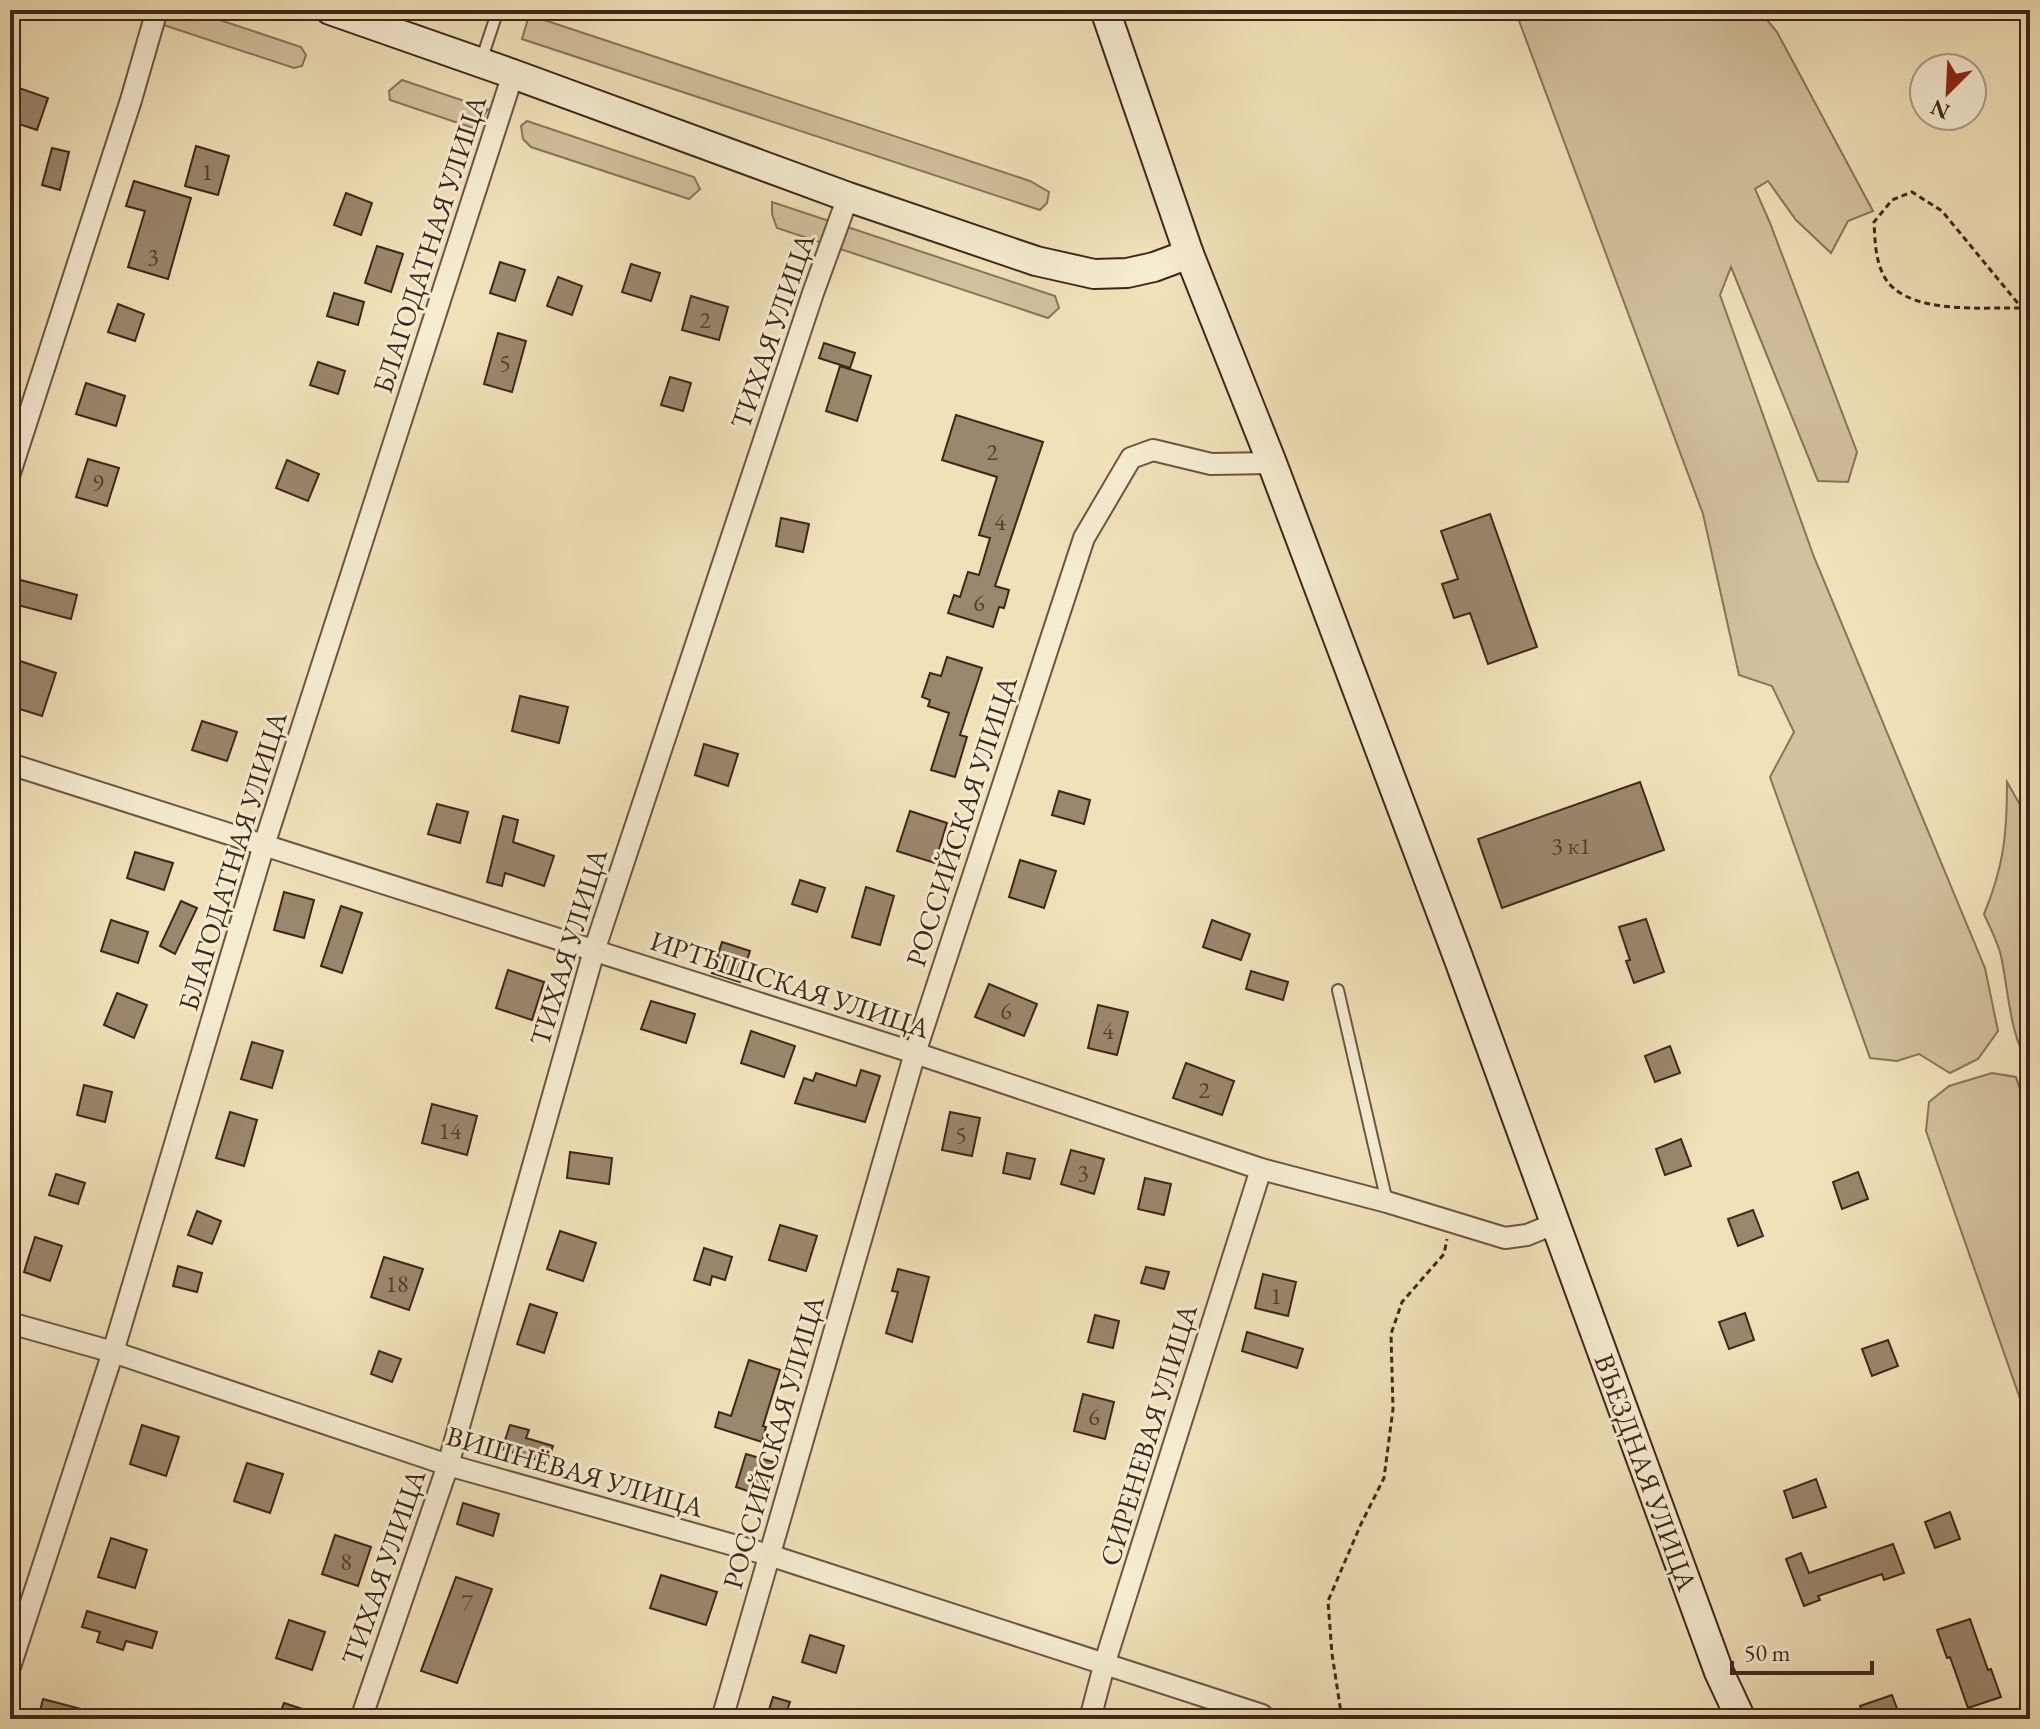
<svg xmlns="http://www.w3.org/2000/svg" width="2040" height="1729" font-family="'EB Garamond',serif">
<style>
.green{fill:#d3c19e;stroke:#88745c;stroke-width:2}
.building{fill:#9b876d;stroke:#3e261a;stroke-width:2}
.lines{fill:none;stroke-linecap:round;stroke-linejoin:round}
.lane-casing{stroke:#6b5542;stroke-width:14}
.street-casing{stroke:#6b5542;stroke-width:24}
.secondary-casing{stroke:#3e261a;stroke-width:32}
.path{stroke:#3e261a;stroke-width:3;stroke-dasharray:6 4;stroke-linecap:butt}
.lane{stroke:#f6ecd2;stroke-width:10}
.street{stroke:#f6ecd2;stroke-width:20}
.secondary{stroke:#f6ecd2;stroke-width:28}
.labels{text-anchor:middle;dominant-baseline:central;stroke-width:6;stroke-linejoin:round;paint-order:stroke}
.number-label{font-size:24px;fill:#553e2f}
.street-label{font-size:28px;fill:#3e261a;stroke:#f6ecd2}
</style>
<rect width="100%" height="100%" fill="#f1e1b9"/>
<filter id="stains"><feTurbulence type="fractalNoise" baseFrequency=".0025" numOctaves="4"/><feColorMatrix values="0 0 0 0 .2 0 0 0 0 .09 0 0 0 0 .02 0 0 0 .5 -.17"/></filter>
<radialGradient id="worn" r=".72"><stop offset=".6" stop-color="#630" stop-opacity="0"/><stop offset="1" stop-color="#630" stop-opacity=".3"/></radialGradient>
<!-- green -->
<g class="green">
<polygon points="118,10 190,10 301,47 306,55 302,66 294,68"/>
<polygon points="1515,10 1759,10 1777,32 1873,211 1848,221 1831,253 1796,220 1768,181 1755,189 1770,223 1857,452 1848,482 1818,481 1731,267 1720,295 1814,557 1985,968 1998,1031 1978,1059 1950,1073 1919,1054 1897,1061 1870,1058 1770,777 1794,732 1772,686 1739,675 1703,514"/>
<polygon points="529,15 1030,181 1049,192 1047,203 1040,210 522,39"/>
<polygon points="402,80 488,109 476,129 390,100 389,91"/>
<polygon points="527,121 694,177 700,189 689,199 531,147 523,139 521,126"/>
<polygon points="772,202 1055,296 1059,308 1048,318 777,228 772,214"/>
<path d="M2007,782L2030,822V1067C2009,1034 2009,993 2001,956C1998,942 1990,928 1984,914C2004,866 2007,834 2007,782Z"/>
<polygon points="1992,1073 2016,1077 2030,1121 2030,1427 1926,1131 1929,1102 1949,1086"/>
</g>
<!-- building -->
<g class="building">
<polygon points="16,87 48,98 37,130 10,121 10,105"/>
<polygon points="196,146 229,156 218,195 185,186"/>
<polygon points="52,148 69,152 60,190 42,185"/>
<polygon points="134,181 191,198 168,279 128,267 145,211 126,206"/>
<polygon points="346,193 372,203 361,235 334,225"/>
<polygon points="377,246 403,254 391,292 365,283"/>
<polygon points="500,262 525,270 515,301 490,293"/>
<polygon points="631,264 660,273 651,301 622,292"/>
<polygon points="558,277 582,286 572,315 547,306"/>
<polygon points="334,293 364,302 358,325 327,316"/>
<polygon points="691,296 728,307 719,340 682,330"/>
<polygon points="118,304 144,314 135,341 108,332"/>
<polygon points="498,333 526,341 512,392 484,384"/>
<polygon points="824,343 855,353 850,368 819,358"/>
<polygon points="318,362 345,371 338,394 310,385"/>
<polygon points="840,366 871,376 857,421 826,411"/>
<polygon points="670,377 691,383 683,411 661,405"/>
<polygon points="86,383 125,396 116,426 76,414"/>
<polygon points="956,415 1043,442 995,586 1009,590 1004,608 999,607 993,627 948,613 954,595 960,597 968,572 979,575 990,538 979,535 997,477 942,460"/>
<polygon points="88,459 119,468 107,506 76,497"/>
<polygon points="287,460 319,474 308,501 276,488"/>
<polygon points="1490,514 1537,647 1488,664 1470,613 1454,618 1442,584 1458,579 1441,531"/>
<polygon points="781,518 809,524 803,552 776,546"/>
<polygon points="13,578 77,595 71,619 10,603"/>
<polygon points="947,657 982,668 960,735 967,737 955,777 931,770 949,713 928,706 930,700 922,697 930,673 941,676"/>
<polygon points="17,660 56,673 42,716 10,706 10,681"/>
<polygon points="520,696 568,707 559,743 512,731"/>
<polygon points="202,721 237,732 227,761 192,750"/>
<polygon points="704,744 738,754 728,786 695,775"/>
<polygon points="1640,782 1664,850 1502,908 1478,839"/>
<polygon points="1059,791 1090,800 1084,824 1052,815"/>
<polygon points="437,804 468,812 460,843 428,834"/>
<polygon points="910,811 947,823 935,863 897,851"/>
<polygon points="503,816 518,820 513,842 554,856 544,886 505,873 502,886 487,882"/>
<polygon points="135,852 173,863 164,890 127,878"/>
<polygon points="1020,860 1056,871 1044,908 1009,897"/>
<polygon points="800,880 825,888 817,912 792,904"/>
<polygon points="866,887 894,896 880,945 852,937"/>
<polygon points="284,892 314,900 304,938 274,930"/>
<polygon points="181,901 197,908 175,954 160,946"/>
<polygon points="341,906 362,913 342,973 321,966"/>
<polygon points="1646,919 1664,972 1634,983 1626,961 1630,960 1619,927"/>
<polygon points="111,920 148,932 138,963 101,951"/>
<polygon points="1212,920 1250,934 1241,960 1203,947"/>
<polygon points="722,942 750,951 740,982 712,973"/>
<polygon points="508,970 544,982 532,1020 496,1008"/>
<polygon points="1251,971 1288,982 1283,1000 1246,989"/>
<polygon points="989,984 1037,1004 1024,1036 975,1017"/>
<polygon points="117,993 147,1005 134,1038 104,1025"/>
<polygon points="651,1001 695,1014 686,1043 641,1029"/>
<polygon points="1098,1005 1128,1012 1117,1055 1088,1048"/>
<polygon points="751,1031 795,1046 784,1077 741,1063"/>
<polygon points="252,1042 283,1051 272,1088 241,1079"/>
<polygon points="1670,1046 1680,1073 1655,1082 1645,1056"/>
<polygon points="1186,1063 1234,1081 1222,1115 1173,1098"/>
<polygon points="861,1070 880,1076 865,1122 795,1103 804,1078 813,1081 816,1073 856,1086"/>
<polygon points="84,1085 112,1092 105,1122 77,1115"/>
<polygon points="432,1104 477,1116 467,1155 422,1143"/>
<polygon points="230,1112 257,1120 244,1166 216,1158"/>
<polygon points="950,1112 980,1118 972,1156 942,1150"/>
<polygon points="1681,1139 1691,1166 1665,1175 1656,1149"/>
<polygon points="1071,1150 1104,1159 1094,1194 1061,1184"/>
<polygon points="570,1152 612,1158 609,1184 567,1178"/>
<polygon points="1007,1153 1035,1159 1030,1179 1003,1173"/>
<polygon points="1858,1172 1868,1199 1842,1209 1833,1182"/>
<polygon points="56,1174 85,1183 78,1204 49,1195"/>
<polygon points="1145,1178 1171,1184 1164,1215 1138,1209"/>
<polygon points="1753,1210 1763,1236 1738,1246 1728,1219"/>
<polygon points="197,1211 221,1221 212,1244 188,1235"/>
<polygon points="780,1225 817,1236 806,1271 769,1260"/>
<polygon points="560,1231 596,1243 583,1281 547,1269"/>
<polygon points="35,1237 62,1246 50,1281 24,1272"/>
<polygon points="704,1248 732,1257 725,1280 712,1276 710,1285 694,1280"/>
<polygon points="384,1257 423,1269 409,1310 371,1297"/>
<polygon points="178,1266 202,1273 197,1292 173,1286"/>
<polygon points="1146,1267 1169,1272 1164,1289 1141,1283"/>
<polygon points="898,1269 929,1277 912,1342 886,1333 898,1292 892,1291"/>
<polygon points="1263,1274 1296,1282 1288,1316 1255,1308"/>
<polygon points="530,1304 557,1313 544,1353 517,1344"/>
<polygon points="1745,1313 1754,1340 1729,1349 1719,1322"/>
<polygon points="1095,1315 1119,1321 1113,1348 1088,1342"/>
<polygon points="1247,1332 1303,1349 1297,1368 1242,1351"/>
<polygon points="1888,1340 1898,1366 1872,1376 1862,1349"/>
<polygon points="379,1351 401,1359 392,1382 371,1374"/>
<polygon points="749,1360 780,1370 763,1426 766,1427 762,1442 715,1427 719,1412 731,1416"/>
<polygon points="1083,1394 1114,1402 1105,1439 1074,1431"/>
<polygon points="142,1425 179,1437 166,1476 130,1464"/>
<polygon points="510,1425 529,1430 526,1438 553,1446 547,1463 502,1449"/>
<polygon points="746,1454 773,1462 763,1496 736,1487"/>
<polygon points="247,1463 283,1474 270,1513 234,1501"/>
<polygon points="1816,1479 1826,1507 1793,1518 1784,1491"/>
<polygon points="463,1503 499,1514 493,1536 457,1524"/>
<polygon points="1950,1512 1960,1539 1935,1548 1925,1522"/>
<polygon points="335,1535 371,1547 358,1586 322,1574"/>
<polygon points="111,1538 147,1550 135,1588 98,1577"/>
<polygon points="1893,1544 1904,1573 1884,1580 1882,1574 1818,1596 1820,1600 1804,1606 1786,1559 1801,1553 1809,1573"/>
<polygon points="661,1575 717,1592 706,1625 650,1608"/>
<polygon points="456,1577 492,1589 457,1683 421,1671"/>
<polygon points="87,1611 157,1632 152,1648 126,1641 123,1650 97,1642 100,1632 82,1627"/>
<polygon points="1970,1619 1988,1670 1991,1669 2001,1697 1968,1708 1950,1657 1947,1658 1937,1630"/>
<polygon points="289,1620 325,1632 312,1670 276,1658"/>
<polygon points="810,1635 844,1646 836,1673 802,1662"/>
<polygon points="1892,1695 1901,1719 1864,1719 1860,1706"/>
<polygon points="773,1697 790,1702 784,1719 767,1716"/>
<polygon points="43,1699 100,1714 99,1719 38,1719"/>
<polygon points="284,1703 324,1716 324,1719 278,1719"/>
</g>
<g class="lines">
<defs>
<g id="lane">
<polyline points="481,61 498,10"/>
<polyline points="1338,990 1387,1202"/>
</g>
<g id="street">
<polyline points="10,473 131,100 157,10"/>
<polyline points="10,764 915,1053 1261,1169 1387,1202 1505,1238 1527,1235 1554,1224"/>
<polyline points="10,1323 113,1352 448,1465 769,1555 1262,1715"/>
<polyline points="10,1667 113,1352 264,845 513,74"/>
<polyline points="361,1719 448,1465 594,951 813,293 848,197"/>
<polyline points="722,1719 915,1053 1084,538 1131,458 1153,450 1211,464 1272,463"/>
<polyline points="1090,1719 1105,1662 1261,1169"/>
</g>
<g id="secondary">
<polyline points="330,10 513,74 848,197 1036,261 1094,274 1127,273 1154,267 1189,254"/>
<polyline points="1105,10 1189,254 1272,463 1458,957 1719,1672 1741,1719"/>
</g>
</defs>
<!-- lane casing -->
<use href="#lane" class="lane-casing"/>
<!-- street casing -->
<use href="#street" class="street-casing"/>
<!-- secondary casing -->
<use href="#secondary" class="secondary-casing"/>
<!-- path -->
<g class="path">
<path d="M2020,308C1981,307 1900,316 1882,272C1875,256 1875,239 1874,222L1892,200L1912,192L1942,211L2030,318"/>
<polyline points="1342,1719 1332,1654 1328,1601 1361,1524 1384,1478 1393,1409 1391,1334 1402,1302 1444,1254 1447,1239"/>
</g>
<!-- lane -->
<use href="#lane" class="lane"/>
<!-- street -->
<use href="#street" class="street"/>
<!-- secondary -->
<use href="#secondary" class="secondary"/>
</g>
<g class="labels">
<!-- number labels -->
<g class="number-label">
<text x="207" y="171">1</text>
<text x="153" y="256">3</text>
<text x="705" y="319">2</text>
<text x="505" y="362">5</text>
<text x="992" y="451">2</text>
<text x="98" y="482">9</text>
<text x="1000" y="521">4</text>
<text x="979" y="602">6</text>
<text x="1571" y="845">3 к1</text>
<text x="1006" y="1010">6</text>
<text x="1108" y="1030">4</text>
<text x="1204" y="1089">2</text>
<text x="450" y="1130">14</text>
<text x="961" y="1134">5</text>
<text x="1083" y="1172">3</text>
<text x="397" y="1283">18</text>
<text x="1276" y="1295">1</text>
<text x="1094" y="1416">6</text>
<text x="346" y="1561">8</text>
<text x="467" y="1602">7</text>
</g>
<!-- street labels -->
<g class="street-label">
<text transform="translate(429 244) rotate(-72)">БЛАГОДАТНАЯ УЛИЦА</text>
<text transform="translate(772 331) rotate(-71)">ТИХАЯ УЛИЦА</text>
<text transform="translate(961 821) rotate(-72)">РОССИЙСКАЯ УЛИЦА</text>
<text transform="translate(232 861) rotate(-73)">БЛАГОДАТНАЯ УЛИЦА</text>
<text transform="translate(568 947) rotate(-73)">ТИХАЯ УЛИЦА</text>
<text transform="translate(790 984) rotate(18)">ИРТЫШСКАЯ УЛИЦА</text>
<text transform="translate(1148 1435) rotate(-73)">СИРЕНЕВАЯ УЛИЦА</text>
<text transform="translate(773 1442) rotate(-74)">РОССИЙСКАЯ УЛИЦА</text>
<text transform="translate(575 1471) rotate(16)">ВИШНЁВАЯ УЛИЦА</text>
<text transform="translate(1646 1472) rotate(70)">ВЪЕЗДНАЯ УЛИЦА</text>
<text transform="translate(383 1567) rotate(-71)">ТИХАЯ УЛИЦА</text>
</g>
</g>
<!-- margin -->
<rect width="2040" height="1729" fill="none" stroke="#f1e1b9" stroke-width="40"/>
<rect x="12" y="12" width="2016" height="1705" fill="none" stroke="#3e261a" stroke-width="4"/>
<rect x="20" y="20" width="2000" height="1689" fill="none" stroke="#3e261a" stroke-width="2"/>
<!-- north arrow -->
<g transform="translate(1948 92) rotate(204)"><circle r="38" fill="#f6ecd2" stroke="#ac9d88" stroke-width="2"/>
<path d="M0-6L14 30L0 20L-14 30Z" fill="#8f2418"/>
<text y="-12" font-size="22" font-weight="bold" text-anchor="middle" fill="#3e261a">N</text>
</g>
<!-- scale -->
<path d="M1732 1661v12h140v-12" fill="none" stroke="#3e261a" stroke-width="4"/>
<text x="1744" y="1661" font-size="24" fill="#3e261a" stroke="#f6ecd2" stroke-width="6" paint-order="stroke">50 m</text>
<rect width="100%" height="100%" filter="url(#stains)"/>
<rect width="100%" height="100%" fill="url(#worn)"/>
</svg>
